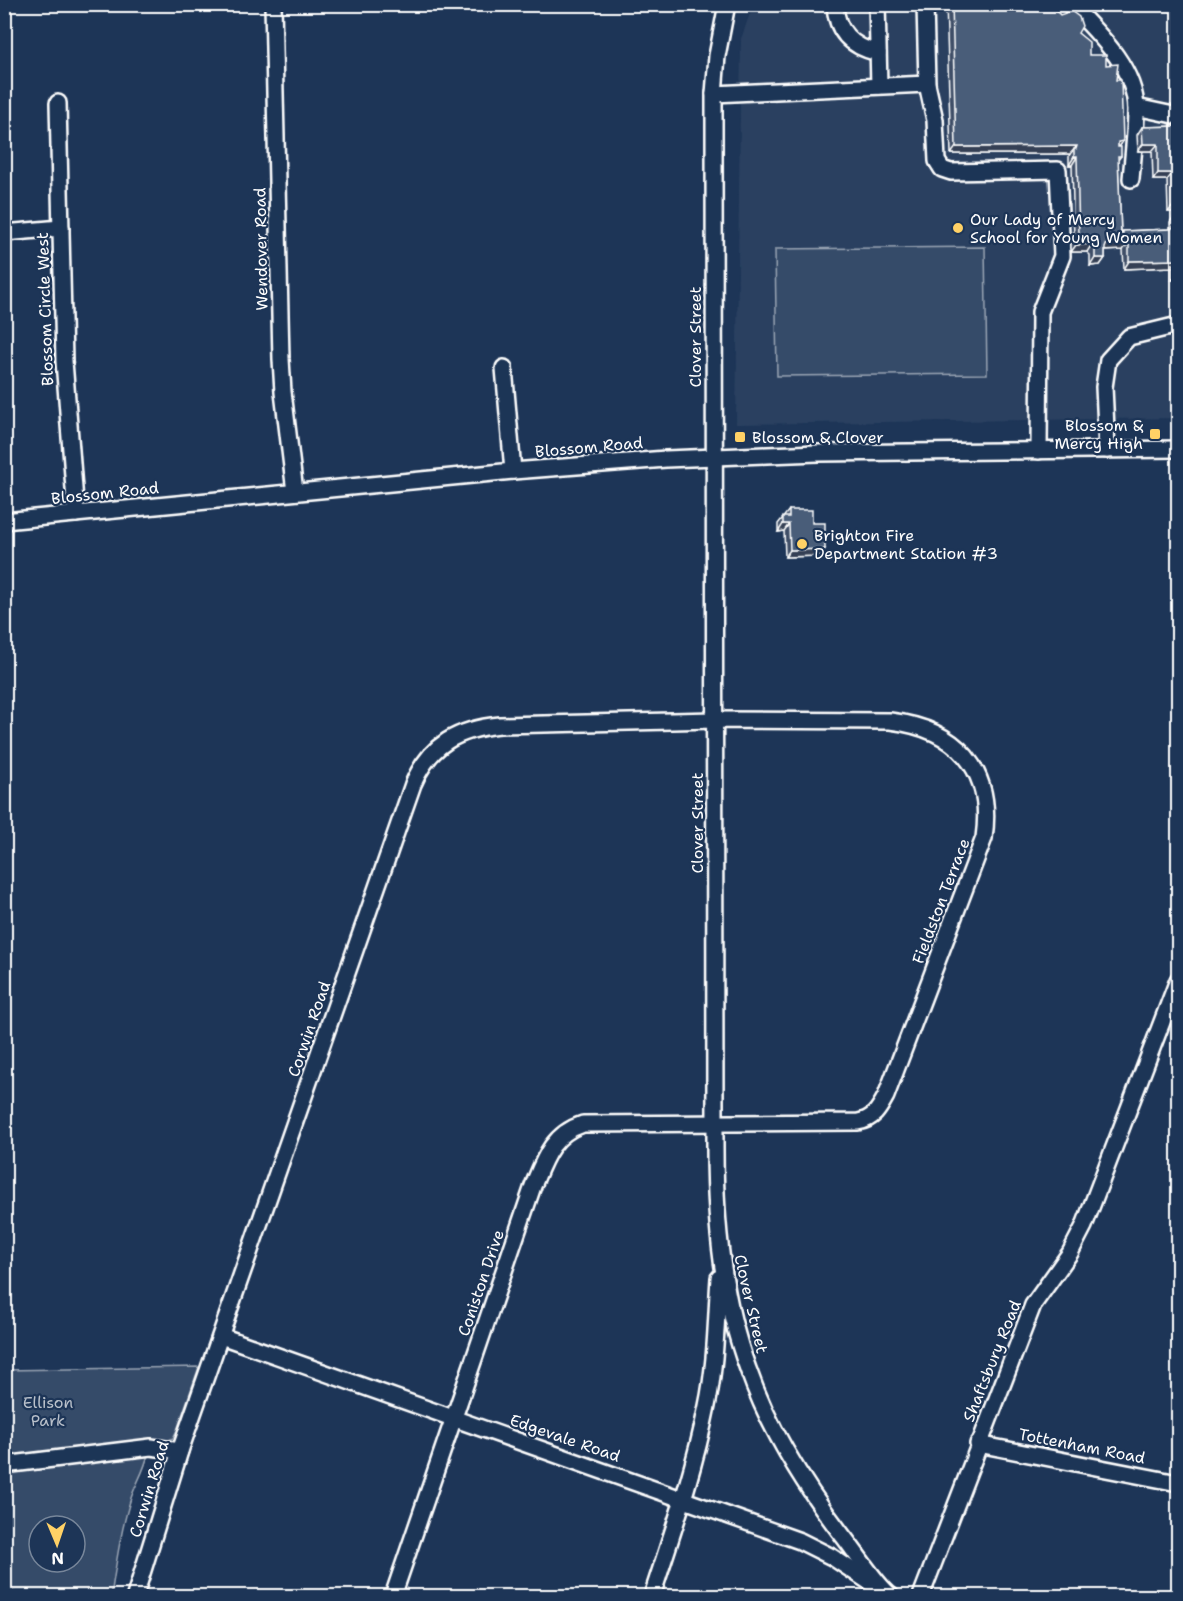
<svg xmlns="http://www.w3.org/2000/svg" width="1183" height="1601" font-family="'Shantell Sans',sans-serif">
<style>
.built{fill:#2a4161}
.green{fill:#364b69;stroke:#9aa5b4;stroke-width:1.5;fill-rule:evenodd}
.lines{fill:none;stroke-linecap:round;stroke-linejoin:round}
.minor-casing{stroke:#fff;stroke-width:20}
.minor{stroke:#1d3557;stroke-width:15}
.wall{fill:#405068;stroke:#fff;stroke-width:1.5}
.shaded-wall{fill:#344155;stroke:#fff;stroke-width:1.5}
.building{fill:#4a5d79;stroke:#fff;stroke-width:1.5}
.poi-dot{fill:#ffd166;stroke:#1d3557;stroke-width:2}
.labels{text-anchor:middle;dominant-baseline:central;stroke-width:4.5;stroke-linejoin:round;paint-order:stroke}
.poi-label{font-size:16px;fill:#fff;stroke:#1d3557;text-anchor:start}
.street-label{font-size:16px;fill:#fff;stroke:#1d3557}
.park-label{font-size:16px;fill:#b9c0ca;stroke:#1d3557}
</style>
<rect width="100%" height="100%" fill="#1d3557"/>
<filter id="ink" filterUnits="userSpaceOnUse"><feTurbulence type="fractalNoise" baseFrequency=".0167" numOctaves="2"/><feDisplacementMap in="SourceGraphic" scale="12" xChannelSelector="R" yChannelSelector="G"/><feConvolveMatrix kernelMatrix="1 2 1 2 8 2 1 2 1" color-interpolation-filters="sRGB"/></filter>
<g filter="url(#ink)">
<!-- built -->
<polygon class="built" points="753,5 1178,5 1178,418 736,424 741,39"/>
<!-- green -->
<g class="green">
<polygon points="985,247 987,374 777,376 775,249"/>
<polygon points="199,1367 177,1430 173,1438 165,1442 5,1458 4,1370"/>
<path d="M148,1454C145,1470 136,1483 131,1498C121,1529 116,1564 111,1596H25L5,1589L4,1471ZM39,1526H75V1562H39Z"/>
</g>
<g class="lines">
<defs>
<g id="minor">
<polyline points="273,4 281,359 283,392 295,492"/>
<path d="M727,4L717,56L714,94L715,1148C715,1222 722,1299 748,1369C769,1430 804,1485 843,1536C855,1551 877,1586 891,1596"/>
<path d="M835,4C836,32 852,47 878,53"/>
<polyline points="877,4 879,86"/>
<polyline points="925,4 927,84 935,120 937,161 942,169 951,172 1058,170 1062,256 1040,312 1039,451"/>
<path d="M1070,4C1097,32 1135,67 1136,109C1136,132 1133,156 1131,179"/>
<polyline points="714,94 927,84"/>
<polyline points="58,103 64,361 76,514"/>
<polyline points="1136,107 1178,116"/>
<polyline points="4,233 61,228"/>
<polyline points="504,368 513,471"/>
<polyline points="1107,450 1104,387 1108,360 1129,337 1178,325"/>
<polyline points="4,521 513,471 666,459 818,453 1178,449"/>
<polyline points="221,1336 800,1541 832,1557 877,1587"/>
<polyline points="978,1444 1178,1483"/>
<polyline points="4,1465 151,1447 180,1451"/>
<path d="M135,1596L180,1451L413,784C430,744 458,729 500,725L715,720L890,721C957,729 994,769 984,838L886,1096C879,1109 874,1119 858,1122L583,1124C552,1134 544,1159 533,1186L393,1596"/>
<path d="M652,1596C672,1534 694,1471 707,1406C716,1364 716,1321 719,1278"/>
<polyline points="921,1596 1033,1305 1070,1253 1084,1226 1178,980"/>
</g>
</defs>
<!-- minor casing -->
<use href="#minor" class="minor-casing"/>
<!-- minor -->
<use href="#minor" class="minor"/>
</g>
<!-- wall -->
<g class="wall">
<polygon points="946,4 1049,4 1078,33 1089,55 1106,65 1116,80 1123,141 1119,147 1121,156 1118,160 1121,234 1123,231 1170,229 1170,222 1175,215 1175,212 1168,212 1167,180 1153,180 1152,151 1138,151 1137,135 1142,127 1179,126 1179,280 1172,280 1172,267 1124,269 1123,250 1105,251 1105,258 1100,265 1090,266 1090,255 1087,252 1071,252 1071,243 1074,239 1072,165 1069,165 1069,156 1070,154 951,154"/>
<polygon points="789,510 812,523 820,556 785,557 784,531 778,532 778,524"/>
</g>
<!-- shaded-wall -->
<g class="shaded-wall">
<polygon points="1123,141 1118,149 1118,142"/>
<polygon points="1143,144 1158,144 1152,151 1138,151"/>
<polygon points="1077,146 1070,154 951,154 956,147"/>
<polygon points="1074,157 1077,157 1072,165 1069,165"/>
<polygon points="1158,173 1173,173 1167,180 1153,180"/>
<polygon points="1174,205 1179,205 1179,207 1175,212 1168,212"/>
<polygon points="1107,243 1129,243 1123,250 1102,251"/>
<polygon points="1092,244 1087,252 1071,252 1076,245"/>
<polygon points="1095,258 1105,258 1100,265 1090,266"/>
<polygon points="1177,260 1172,267 1124,269 1129,261"/>
<polygon points="1178,273 1179,273 1179,280 1172,280"/>
<polygon points="783,524 789,524 784,531 778,532"/>
<polygon points="825,549 820,556 785,557 790,550"/>
</g>
<!-- building -->
<g class="building">
<polygon points="952,4 1049,4 1060,15 1071,11 1079,17 1082,26 1078,33 1089,42 1089,55 1106,55 1106,65 1118,64 1116,80 1121,80 1123,141 1118,142 1118,147 1121,147 1121,156 1118,156 1121,235 1123,235 1123,231 1171,229 1176,224 1175,214 1179,214 1179,273 1178,273 1177,260 1129,261 1129,243 1107,243 1105,248 1105,258 1095,258 1095,248 1092,244 1076,245 1076,236 1079,236 1077,157 1074,157 1074,149 1076,149 1077,146 956,147"/>
<polygon points="1179,126 1179,205 1174,205 1173,173 1158,173 1158,144 1143,144 1142,127"/>
<polygon points="789,510 812,510 812,523 825,523 825,549 790,550 789,524 783,524 783,517 789,517"/>
</g>
</g>
<!-- markers -->
<g class="poi-dot">
<circle cx="958" cy="228" r="6"/>
<rect x="1149" y="428" width="12" height="12" rx="3"/>
<rect x="734" y="431" width="12" height="12" rx="3"/>
<circle cx="802" cy="544" r="6"/>
</g>
<g class="labels">
<!-- poi labels -->
<g class="poi-label">
<text x="970" y="219">Our Lady of Mercy<tspan x="970" dy="18">School for Young Women</tspan></text>
<text x="1143" y="425" text-anchor="end">Blossom &amp;<tspan x="1143" dy="18">Mercy High</tspan></text>
<text x="752" y="437">Blossom &amp; Clover</text>
<text x="814" y="535">Brighton Fire<tspan x="814" dy="18">Department Station #3</tspan></text>
</g>
<!-- street labels -->
<g class="street-label">
<text transform="translate(261 249) rotate(-91)">Wendover Road</text>
<text transform="translate(45 309) rotate(-92)">Blossom Circle West</text>
<text transform="translate(695 337) rotate(-90)">Clover Street</text>
<text transform="translate(589 447) rotate(-5)">Blossom Road</text>
<text transform="translate(105 493) rotate(-6)">Blossom Road</text>
<text transform="translate(697 823) rotate(-90)">Clover Street</text>
<text transform="translate(941 901) rotate(-69)">Fieldston Terrace</text>
<text transform="translate(309 1029) rotate(-71)">Corwin Road</text>
<text transform="translate(481 1283) rotate(-71)">Coniston Drive</text>
<text transform="translate(751 1304) rotate(77)">Clover Street</text>
<text transform="translate(992 1361) rotate(-68)">Shaftsbury Road</text>
<text transform="translate(565 1438) rotate(19)">Edgevale Road</text>
<text transform="translate(1082 1446) rotate(11)">Tottenham Road</text>
<text transform="translate(149 1489) rotate(-73)">Corwin Road</text>
</g>
<!-- park labels -->
<g class="park-label">
<text x="48" y="1402">Ellison<tspan x="48" dy="18">Park</tspan></text>
</g>
</g>
<!-- margin -->
<rect width="1183" height="1601" fill="none" stroke="#1d3557" stroke-width="24"/>
<rect x="12" y="12" width="1159" height="1577" fill="none" stroke="#fff" stroke-width="2" filter="url(#ink)"/>
<!-- north arrow -->
<g transform="translate(57 1544) rotate(178)"><circle r="28" fill="#1d3557" stroke="#77869a" stroke-width="1.5"/>
<path d="M0-4.5L10 22L0 15L-10 22Z" fill="#ffd166"/>
<text y="-9" font-size="16" font-weight="bold" text-anchor="middle" fill="#ffffff">N</text>
</g>
</svg>
